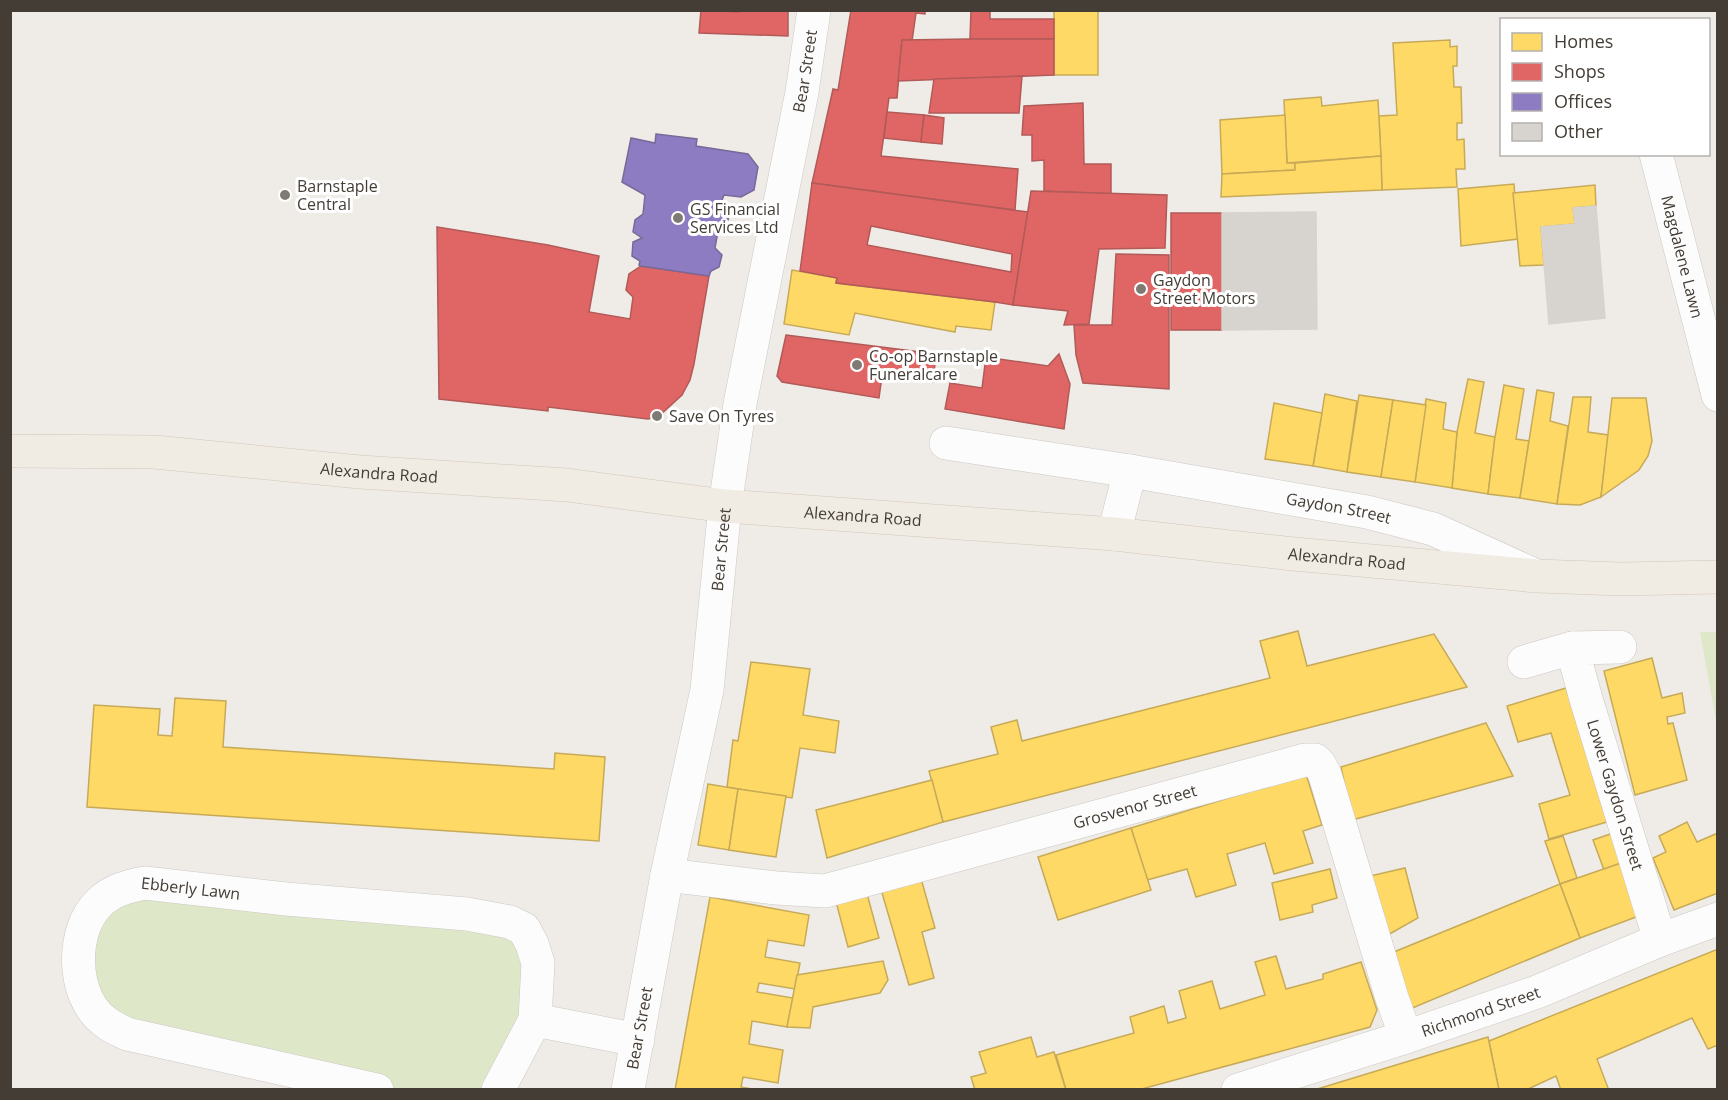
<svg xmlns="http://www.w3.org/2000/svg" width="1728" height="1100" font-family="'Open Sans',sans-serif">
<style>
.green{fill:#dee8c9}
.homes{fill:#ffd966;stroke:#c7aa57;stroke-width:1.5}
.shops{fill:#e06666;stroke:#b15a57;stroke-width:1.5;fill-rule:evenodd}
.offices{fill:#8e7cc3;stroke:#786998;stroke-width:1.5}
.building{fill:#d7d3cf;stroke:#d7d3ce;stroke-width:1.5}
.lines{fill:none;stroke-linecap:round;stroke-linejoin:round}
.minor-casing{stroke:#cbc8c4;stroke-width:34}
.major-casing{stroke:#d1c7b6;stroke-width:34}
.minor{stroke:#fdfcfc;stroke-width:33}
.major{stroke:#f0ebe3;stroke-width:33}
.poi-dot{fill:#807a74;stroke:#fff;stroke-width:2}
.labels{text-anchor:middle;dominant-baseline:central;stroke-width:6;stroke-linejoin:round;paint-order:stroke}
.street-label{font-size:16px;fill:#443d35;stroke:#fff}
.poi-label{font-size:16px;fill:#443d35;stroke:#fff;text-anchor:start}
</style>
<rect width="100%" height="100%" fill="#efece8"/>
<!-- green -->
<g class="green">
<polygon points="1700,632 1717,632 1717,727"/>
<polygon points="113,893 510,922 538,963 498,1090 377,1089 103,1021 79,951"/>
</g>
<!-- homes -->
<g class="homes">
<rect x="1054" y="10" width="44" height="65"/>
<polygon points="1450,40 1450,47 1457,46 1457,66 1453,66 1454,87 1461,87 1462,123 1457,123 1457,140 1464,139 1465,169 1456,169 1457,187 1382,190 1379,116 1397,115 1393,43"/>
<polygon points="1321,97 1322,106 1378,100 1381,156 1287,163 1284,100"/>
<polygon points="1285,115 1287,163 1295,163 1295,170 1222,174 1220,120"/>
<polygon points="1381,156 1382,190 1221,197 1222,174 1295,170 1295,163"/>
<polygon points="1514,184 1518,239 1461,246 1458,189"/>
<polygon points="1595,185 1596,206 1573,208 1575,224 1541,227 1544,265 1520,266 1513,193"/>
<polygon points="792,270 837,278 836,283 995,302 991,330 956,326 955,332 855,313 849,335 784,324"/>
<polygon points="1468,379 1484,382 1475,433 1495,437 1488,494 1452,488 1457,432"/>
<polygon points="1504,385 1524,389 1516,439 1529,441 1520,498 1488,494 1495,437"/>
<polygon points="1537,390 1554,393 1550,421 1568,426 1557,504 1520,498"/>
<polygon points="1325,394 1357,401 1347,472 1313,466"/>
<polygon points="1359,395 1393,400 1381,477 1347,472"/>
<polygon points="1573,397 1591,397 1588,432 1608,435 1601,497 1580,505 1557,504"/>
<polygon points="1612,398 1646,398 1652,441 1648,456 1639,470 1601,497"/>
<polygon points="1426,399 1446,403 1443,429 1457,432 1452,488 1415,482"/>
<polygon points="1393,400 1426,405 1415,482 1381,477"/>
<polygon points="1274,403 1322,413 1313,466 1265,459"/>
<polygon points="1298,631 1307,666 1434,634 1467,687 943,822 929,771 998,754 991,727 1017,720 1022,741 1270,678 1260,641"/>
<polygon points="1652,658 1662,698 1682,693 1685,713 1667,717 1668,724 1673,723 1687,780 1635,795 1604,671"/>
<polygon points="751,662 810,669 803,715 839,721 835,753 800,748 792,798 727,787 733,740 738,741"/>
<polygon points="1566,688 1607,822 1549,839 1539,804 1570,795 1551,733 1518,742 1507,706"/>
<polygon points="175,698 226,701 223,747 554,769 555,753 605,757 599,841 87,807 94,705 160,709 158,735 172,736"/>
<polygon points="1486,723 1513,776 1352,820 1341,767"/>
<polygon points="1306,774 1322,825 1303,831 1313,863 1274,874 1265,843 1227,854 1236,885 1196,897 1187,869 1147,880 1131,828"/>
<polygon points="932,780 943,822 827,858 816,810"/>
<polygon points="708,784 738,789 729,850 698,845"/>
<polygon points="738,789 786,796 776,857 729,850"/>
<polygon points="1687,822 1697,842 1718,833 1718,893 1674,910 1653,858 1666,852 1659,836"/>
<polygon points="1131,828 1151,890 1058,920 1038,857"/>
<polygon points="1613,833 1624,862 1604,870 1593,840"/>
<polygon points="1563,836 1577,878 1560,884 1545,841"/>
<polygon points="1624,862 1644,914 1580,938 1560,884"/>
<polygon points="1405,868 1418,918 1386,936 1370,876"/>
<polygon points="1330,869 1337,898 1312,905 1313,912 1280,920 1272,883"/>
<polygon points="920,875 935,928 922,932 934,978 909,985 880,886"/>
<polygon points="1560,884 1580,938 1410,1009 1389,954"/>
<polygon points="866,890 879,938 848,947 835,898"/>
<polygon points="710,897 809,915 804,946 768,940 765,957 800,963 795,989 759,983 757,992 793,998 787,1027 752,1021 749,1044 783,1050 778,1083 743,1077 741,1087 758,1090 675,1090"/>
<polygon points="1718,949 1718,1045 1708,1049 1692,1018 1597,1059 1608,1088 1605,1090 1561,1090 1556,1076 1526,1090 1499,1090 1489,1041"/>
<polygon points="1276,956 1286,989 1323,979 1323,974 1361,962 1377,1010 1370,1027 1138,1090 1066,1090 1056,1055 1134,1033 1130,1017 1164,1006 1168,1023 1186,1018 1179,991 1212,981 1220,1009 1265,995 1255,962"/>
<polygon points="883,961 888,980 880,993 813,1007 810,1028 787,1027 797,975"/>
<polygon points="1031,1037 1037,1057 1054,1052 1066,1090 975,1090 971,1077 986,1073 979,1052"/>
<polygon points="1488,1037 1499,1090 1314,1090"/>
</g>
<!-- shops -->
<g class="shops">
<polygon points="701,10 739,12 739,10 788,10 788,36 699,33"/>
<polygon points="851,10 925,10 925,14 916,13 912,41 902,40 897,98 889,98 881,156 1018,169 1015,210 812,183 833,89 838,90"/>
<polygon points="971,10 990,10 990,19 1054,19 1054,39 970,39"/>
<polygon points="970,39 1054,39 1054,75 898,81 902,40"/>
<polygon points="1022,76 1019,113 929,113 934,79"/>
<polygon points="1083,103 1084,164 1111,164 1111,194 1044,191 1044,160 1032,161 1032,135 1022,135 1024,106"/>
<polygon points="887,112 924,115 921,142 884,138"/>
<polygon points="924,115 944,118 942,144 921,142"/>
<path d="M812,183L1028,212L1013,305L995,302L836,283L837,278L800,271ZM871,226L1012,254L1011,272L867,245Z"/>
<polygon points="1031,191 1167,195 1165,248 1099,249 1089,324 1064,325 1068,311 1013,305"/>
<rect x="1171" y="213" width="51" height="117"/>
<polygon points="437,227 548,245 599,256 589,312 630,319 633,297 626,290 629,274 641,266 709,276 694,364 690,380 682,395 659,416 648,419 548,407 548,411 439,399"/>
<polygon points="1116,254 1169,255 1169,389 1083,383 1076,355 1074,325 1112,325"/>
<polygon points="786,335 936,354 933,382 882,376 879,398 782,382 777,376"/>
<polygon points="1059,354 1070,384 1064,429 945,409 950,383 982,388 986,357 1048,366"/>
</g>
<!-- offices -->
<polygon class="offices" points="656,134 697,139 696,146 748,154 758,167 754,190 741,197 724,195 721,203 730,210 728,220 719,225 715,248 722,255 719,267 711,271 709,276 641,266 639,265 640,261 632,256 633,242 642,238 633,232 635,220 643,214 645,195 622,182 631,138 655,143"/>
<!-- building -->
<g class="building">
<polygon points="1596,206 1605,318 1549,324 1541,227 1575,224 1573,208"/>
<polygon points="1316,212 1317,329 1222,330 1222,213"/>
</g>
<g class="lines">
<defs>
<g id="minor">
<path id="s1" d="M1656,154L1718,395"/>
<path id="s2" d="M946,443L1130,471L1367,512L1433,529L1532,574"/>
<polyline points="1114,534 1130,471"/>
<path id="s3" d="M1620,647L1572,648L1586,699L1660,940"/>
<polyline points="1524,662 1572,648"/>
<path id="s4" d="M667,875L776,888L825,891L1305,760H1315L1320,765L1325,775L1392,998L1406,1037"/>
<polyline points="535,1020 638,1040"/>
<path id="s5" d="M377,1090L127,1034C119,1030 109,1026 103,1020C71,994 71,930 99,903C112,890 129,886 145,883L286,899L467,914L510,922L524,929L532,944L538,963L535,1020L498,1090"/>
<path id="s6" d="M628,1090L667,875L707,690L725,506L740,404L802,92L814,10"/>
<path id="s7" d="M1238,1090L1406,1037L1537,992L1660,940L1718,919"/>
</g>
<g id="major">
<path id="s8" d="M10,451L154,452L360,472L567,485L725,506L1114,534L1294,554L1537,576L1621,579L1718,577"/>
</g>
</defs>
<!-- minor casing -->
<use href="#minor" class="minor-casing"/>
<!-- major casing -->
<use href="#major" class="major-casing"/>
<!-- minor -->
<use href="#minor" class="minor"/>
<!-- major -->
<use href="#major" class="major"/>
</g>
<!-- markers -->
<g class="poi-dot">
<circle cx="285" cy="195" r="6"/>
<circle cx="678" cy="218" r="6"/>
<circle cx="1141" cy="289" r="6"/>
<circle cx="857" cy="365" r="6"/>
<circle cx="657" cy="416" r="6"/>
</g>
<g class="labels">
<!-- street labels -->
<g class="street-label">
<text stroke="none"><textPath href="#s6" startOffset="1035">Bear Street</textPath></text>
<text stroke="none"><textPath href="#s1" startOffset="106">Magdalene Lawn</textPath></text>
<text stroke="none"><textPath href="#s8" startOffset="370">Alexandra Road</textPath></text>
<text stroke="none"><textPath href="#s2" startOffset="398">Gaydon Street</textPath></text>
<text stroke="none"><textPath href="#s8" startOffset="856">Alexandra Road</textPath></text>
<text stroke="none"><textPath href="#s6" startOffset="549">Bear Street</textPath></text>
<text stroke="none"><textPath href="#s8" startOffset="1342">Alexandra Road</textPath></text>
<text stroke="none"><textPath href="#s3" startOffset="201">Lower Gaydon Street</textPath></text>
<text stroke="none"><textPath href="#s4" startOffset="480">Grosvenor Street</textPath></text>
<text stroke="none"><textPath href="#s5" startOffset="510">Ebberly Lawn</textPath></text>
<text stroke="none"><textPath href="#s7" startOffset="255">Richmond Street</textPath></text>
<text stroke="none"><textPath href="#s6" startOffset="63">Bear Street</textPath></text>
</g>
<!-- poi labels -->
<g class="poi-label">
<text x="297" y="186">Barnstaple<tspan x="297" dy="18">Central</tspan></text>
<text x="690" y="209">GS Financial<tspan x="690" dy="18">Services Ltd</tspan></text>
<text x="1153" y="280">Gaydon<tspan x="1153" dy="18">Street Motors</tspan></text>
<text x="869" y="356">Co-op Barnstaple<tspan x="869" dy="18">Funeralcare</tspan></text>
<text x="669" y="416">Save On Tyres</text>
</g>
</g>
<!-- border -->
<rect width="1728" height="1100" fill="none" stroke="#443d35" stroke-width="24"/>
<!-- legend -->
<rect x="1500" y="18" width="210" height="138" fill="#ffffff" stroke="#b4b1ae" stroke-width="1.5"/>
<rect x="1512" y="33" width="30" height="18" fill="#ffd966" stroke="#b4b1ae" stroke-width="1.5"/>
<text x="1554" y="48" font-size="18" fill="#443d35">Homes</text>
<rect x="1512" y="63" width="30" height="18" fill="#e06666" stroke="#b4b1ae" stroke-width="1.5"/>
<text x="1554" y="78" font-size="18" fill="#443d35">Shops</text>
<rect x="1512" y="93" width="30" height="18" fill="#8e7cc3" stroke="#b4b1ae" stroke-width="1.5"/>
<text x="1554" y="108" font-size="18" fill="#443d35">Offices</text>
<rect x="1512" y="123" width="30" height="18" fill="#d7d3cf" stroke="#b4b1ae" stroke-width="1.5"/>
<text x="1554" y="138" font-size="18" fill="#443d35">Other</text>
</svg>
